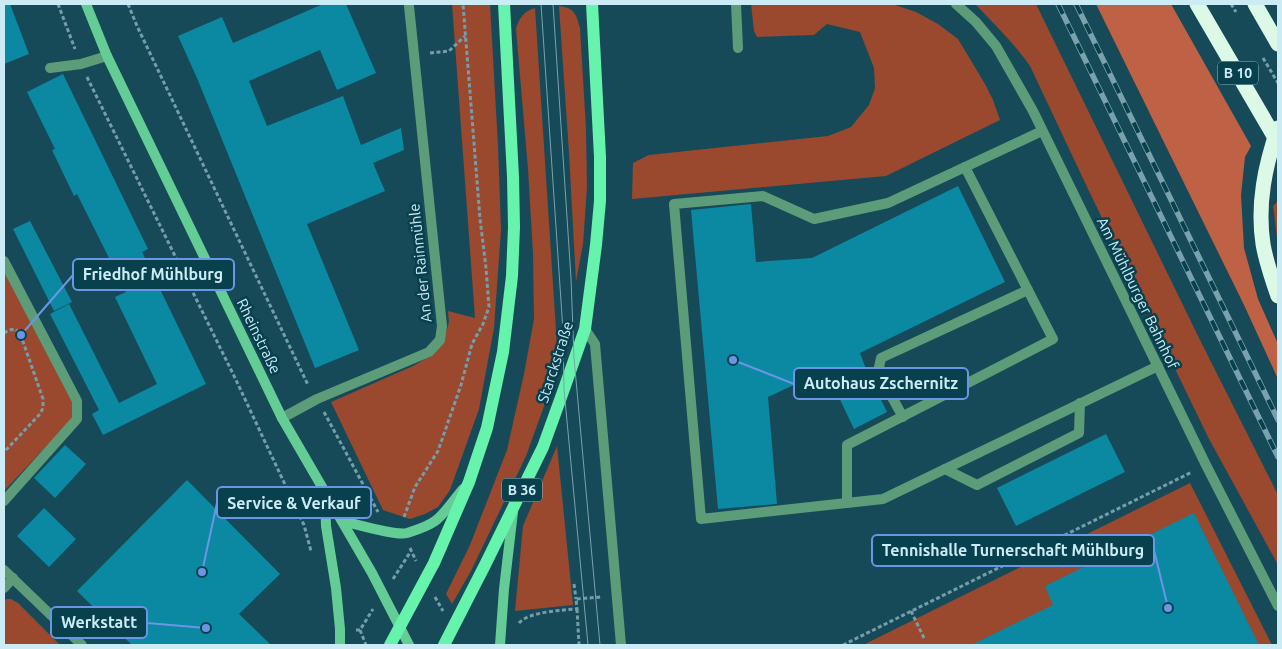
<svg xmlns="http://www.w3.org/2000/svg" width="1282" height="649" font-family="Ubuntu,sans-serif">
<style>
.green{fill:#9a482e}
.forest{fill:#be6144}
.building{fill:#0b88a2}
.lines{fill:none;stroke-linecap:round;stroke-linejoin:round}
.path{stroke:#759eaa;stroke-width:3;stroke-dasharray:4 2.5;stroke-linecap:butt}
.lane{stroke:#5d9c78;stroke-width:10}
.street{stroke:#5d9c78;stroke-width:10}
.secondary{stroke:#64cd95;stroke-width:10}
.primary{stroke:#66f3ab;stroke-width:12}
.highway{stroke:#dcf8e6;stroke-width:15}
.tram{stroke:#7aa2ae;stroke-width:1}
.rail-casing{stroke:#7aa2ae;stroke-width:5.5}
.rail{stroke:#08404d;stroke-width:4;stroke-dasharray:11;stroke-linecap:butt}
.highway-bridge{stroke:#dcf8e6;stroke-width:15}
.labels{text-anchor:middle;dominant-baseline:central;stroke-width:5;stroke-linejoin:round;paint-order:stroke}
.shield{fill:#08404d;stroke:#90b8c3;stroke-width:1}
.shield-label{font-size:14px;font-weight:bold;fill:#cbebf5}
.street-label{font-size:15px;fill:#cbebf5;stroke:#08404d}
.leader{fill:none;stroke:#6b95e5;stroke-width:2}
.callout-dot{fill:#6b95e5;stroke:#08404d;stroke-width:2}
.callout{fill:#08404d;stroke:#6b95e5;stroke-width:2}
.callout-label{font-size:16px;text-anchor:middle;font-weight:bold;fill:#cbebf5}
</style>
<rect width="100%" height="100%" fill="#174a58"/>
<!-- green -->
<g class="green">
<polygon points="452,4 490,4 498,146 501,230 494,328 479,409 450,490 438,507 425,514 410,519 383,510 331,402 413,366 432,355 444,339 449,322 448,311 475,318"/>
<polygon points="751,4 892,4 916,12 938,24 958,39 985,84 993,100 1000,120 886,176 632,199 633,163 649,155 828,136 851,127 869,105 875,88 874,68 860,32 827,24 814,35 757,37 754,31"/>
<path d="M975,4H1036L1200,340L1278,495V565L1208,437L1088,189L1030,66C1014,43 994,24 975,4Z"/>
<path d="M559,6C575,8 576,14 580,28L586,129L587,187L583,244L576,282L569,153Z"/>
<path d="M535,8L558,361L543,409L526,456L471,571L452,604L446,594L470,545L507,450L524,374L534,319L533,254L528,169L516,29C519,18 524,11 535,8Z"/>
<polygon points="1278,201 1278,245 1273,206"/>
<polygon points="4,269 73,401 72,419 4,491"/>
<polygon points="557,446 573,605 515,611 523,526"/>
<polygon points="1190,483 1272,645 863,645"/>
<polygon points="7,599 11,599 18,603 60,645 4,645 4,600"/>
</g>
<!-- forest -->
<polygon class="forest" points="1096,4 1171,4 1251,146 1245,157 1241,195 1244,248 1258,299 1278,344 1278,379 1244,305"/>
<!-- building -->
<g class="building">
<polygon points="4,4 10,4 29,54 4,64"/>
<polygon points="323,4 346,4 376,73 337,90 320,50 249,81 267,126 343,96 361,145 401,128 404,150 373,163 385,191 307,224 359,350 315,368 197,78 178,36 222,17 233,43"/>
<polygon points="63,74 148,249 142,252 206,384 103,435 92,414 99,410 50,314 69,304 119,403 157,384 115,297 126,292 77,194 74,196 52,150 55,149 27,92"/>
<polygon points="958,186 1005,282 860,353 866,369 887,412 854,429 826,370 768,397 777,504 718,509 691,210 751,204 756,262 812,258"/>
<polygon points="30,221 72,302 54,311 13,229"/>
<polygon points="1106,434 1125,472 1016,526 997,488"/>
<polygon points="65,445 86,464 55,498 34,478"/>
<polygon points="187,480 280,574 239,614 271,645 132,645 77,591"/>
<polygon points="44,508 76,539 49,567 17,536"/>
<polygon points="1194,513 1259,645 971,645 1053,605 1045,586"/>
</g>
<g class="lines">
<!-- path -->
<g class="path">
<polyline points="58,4 75,49"/>
<polyline points="128,4 137,26 308,385"/>
<polyline points="1231,4 1236,12"/>
<polyline points="430,53 449,51 465,36"/>
<polyline points="1263,58 1278,83"/>
<polyline points="87,77 236,380 304,525 311,551"/>
<polyline points="4,333 10,330 15,329 20,333 43,399 43,408 40,414 4,452"/>
<polyline points="324,412 378,512"/>
<polyline points="404,517 415,487 438,451 461,385 472,344 483,324 489,307 486,268 480,219 463,4"/>
<polyline points="410,548 416,561"/>
<polyline points="393,579 411,551"/>
<polyline points="574,584 576,599"/>
<polyline points="435,597 443,611"/>
<polyline points="577,609 579,645"/>
<polyline points="911,611 924,638"/>
<path d="M519,623C528,612 562,610 577,609L576,599L601,597"/>
<polyline points="356,630 360,630 373,609"/>
<polyline points="360,630 366,645"/>
<polyline points="843,645 1192,472"/>
</g>
<!-- lane -->
<g class="lane">
<polyline points="736,4 738,48"/>
<polyline points="50,68 81,64 107,56"/>
<polyline points="1042,131 888,203 814,219 763,196 674,204 701,519 883,499 1158,366"/>
<polyline points="4,261 77,401 77,419 4,501"/>
<polyline points="585,329 595,344 621,645"/>
<polyline points="903,417 878,372 881,358 1028,290"/>
<polyline points="282,418 317,399 429,352 440,340 442,326 409,6"/>
<polyline points="945,469 977,485 1079,433 1080,403"/>
<polyline points="847,503 847,445 1053,339 965,167"/>
<polyline points="4,570 82,645"/>
<polyline points="4,588 13,578"/>
</g>
<!-- street -->
<polyline class="street" points="956,4 976,22 996,46 1033,111 1206,465 1278,606"/>
<!-- secondary -->
<g class="secondary">
<polyline points="86,4 107,56 282,418 372,573 409,645"/>
<polyline points="325,493 326,526 336,588 340,629 340,645"/>
<path d="M342,521C356,524 396,536 407,533C416,530 427,527 435,521C444,515 455,498 463,489"/>
<polyline points="500,645 504,589 513,512"/>
</g>
<!-- primary -->
<g class="primary">
<polyline points="390,645 434,563 469,482 487,428 503,352 512,276 514,227 513,177 504,4"/>
<polyline points="444,645 485,565 543,447 564,389 585,329 596,245 600,201 600,157 592,4"/>
</g>
<!-- highway -->
<g class="highway">
<polyline points="1255,4 1278,44"/>
<path d="M1278,128C1265,166 1257,204 1263,244C1266,262 1272,279 1278,296"/>
</g>
<!-- tram -->
<g class="tram">
<polyline points="541,4 563,331 564,389 588,645"/>
<polyline points="553,4 571,278 574,358 600,645"/>
</g>
<defs>
<g id="rail">
<polyline points="1058,4 1278,457"/>
<polyline points="1076,4 1278,420"/>
</g>
</defs>
<!-- rail casing -->
<use href="#rail" class="rail-casing"/>
<!-- rail -->
<use href="#rail" class="rail"/>
<!-- highway-bridge -->
<polyline class="highway-bridge" points="1197,4 1278,143"/>
</g>
<g class="labels">
<!-- shield labels -->
<g class="shield">
<rect x="1218" y="61.5" width="40" height="23" rx="4"/>
<rect x="502" y="478.5" width="40" height="23" rx="4"/>
</g>
<g class="shield-label">
<text x="1238" y="73">B 10</text>
<text x="522" y="490">B 36</text>
</g>
<!-- street labels -->
<g class="street-label">
<text transform="translate(420 263) rotate(-96)">An der Rainmühle</text>
<text transform="translate(1138 293) rotate(64)">Am Mühlburger Bahnhof</text>
<text transform="translate(259 336) rotate(64)">Rheinstraße</text>
<text transform="translate(555 362) rotate(-72)">Starckstraße</text>
</g>
</g>
<!-- callouts -->
<path class="leader" d="M21 335L73 275M733 360L794 384M202 572L217 503M1168 608L1154 550M206 628L147 623"/>
<g class="callout-dot">
<circle cx="21" cy="335" r="5"/>
<circle cx="733" cy="360" r="5"/>
<circle cx="202" cy="572" r="5"/>
<circle cx="1168" cy="608" r="5"/>
<circle cx="206" cy="628" r="5"/>
</g>
<g class="callout">
<rect x="73" y="259" width="161" height="31" rx="5"/>
<rect x="794" y="368" width="174" height="31" rx="5"/>
<rect x="217" y="487" width="154" height="31" rx="5"/>
<rect x="872" y="535" width="282" height="31" rx="5"/>
<rect x="51" y="607" width="96" height="31" rx="5"/>
</g>
<g class="callout-label">
<text x="153" y="280">Friedhof Mühlburg</text>
<text x="881" y="389">Autohaus Zschernitz</text>
<text x="294" y="509">Service &amp; Verkauf</text>
<text x="1013" y="556">Tennishalle Turnerschaft Mühlburg</text>
<text x="99" y="628">Werkstatt</text>
</g>
<!-- border -->
<rect width="1282" height="649" fill="none" stroke="#cbebf5" stroke-width="10"/>
</svg>
